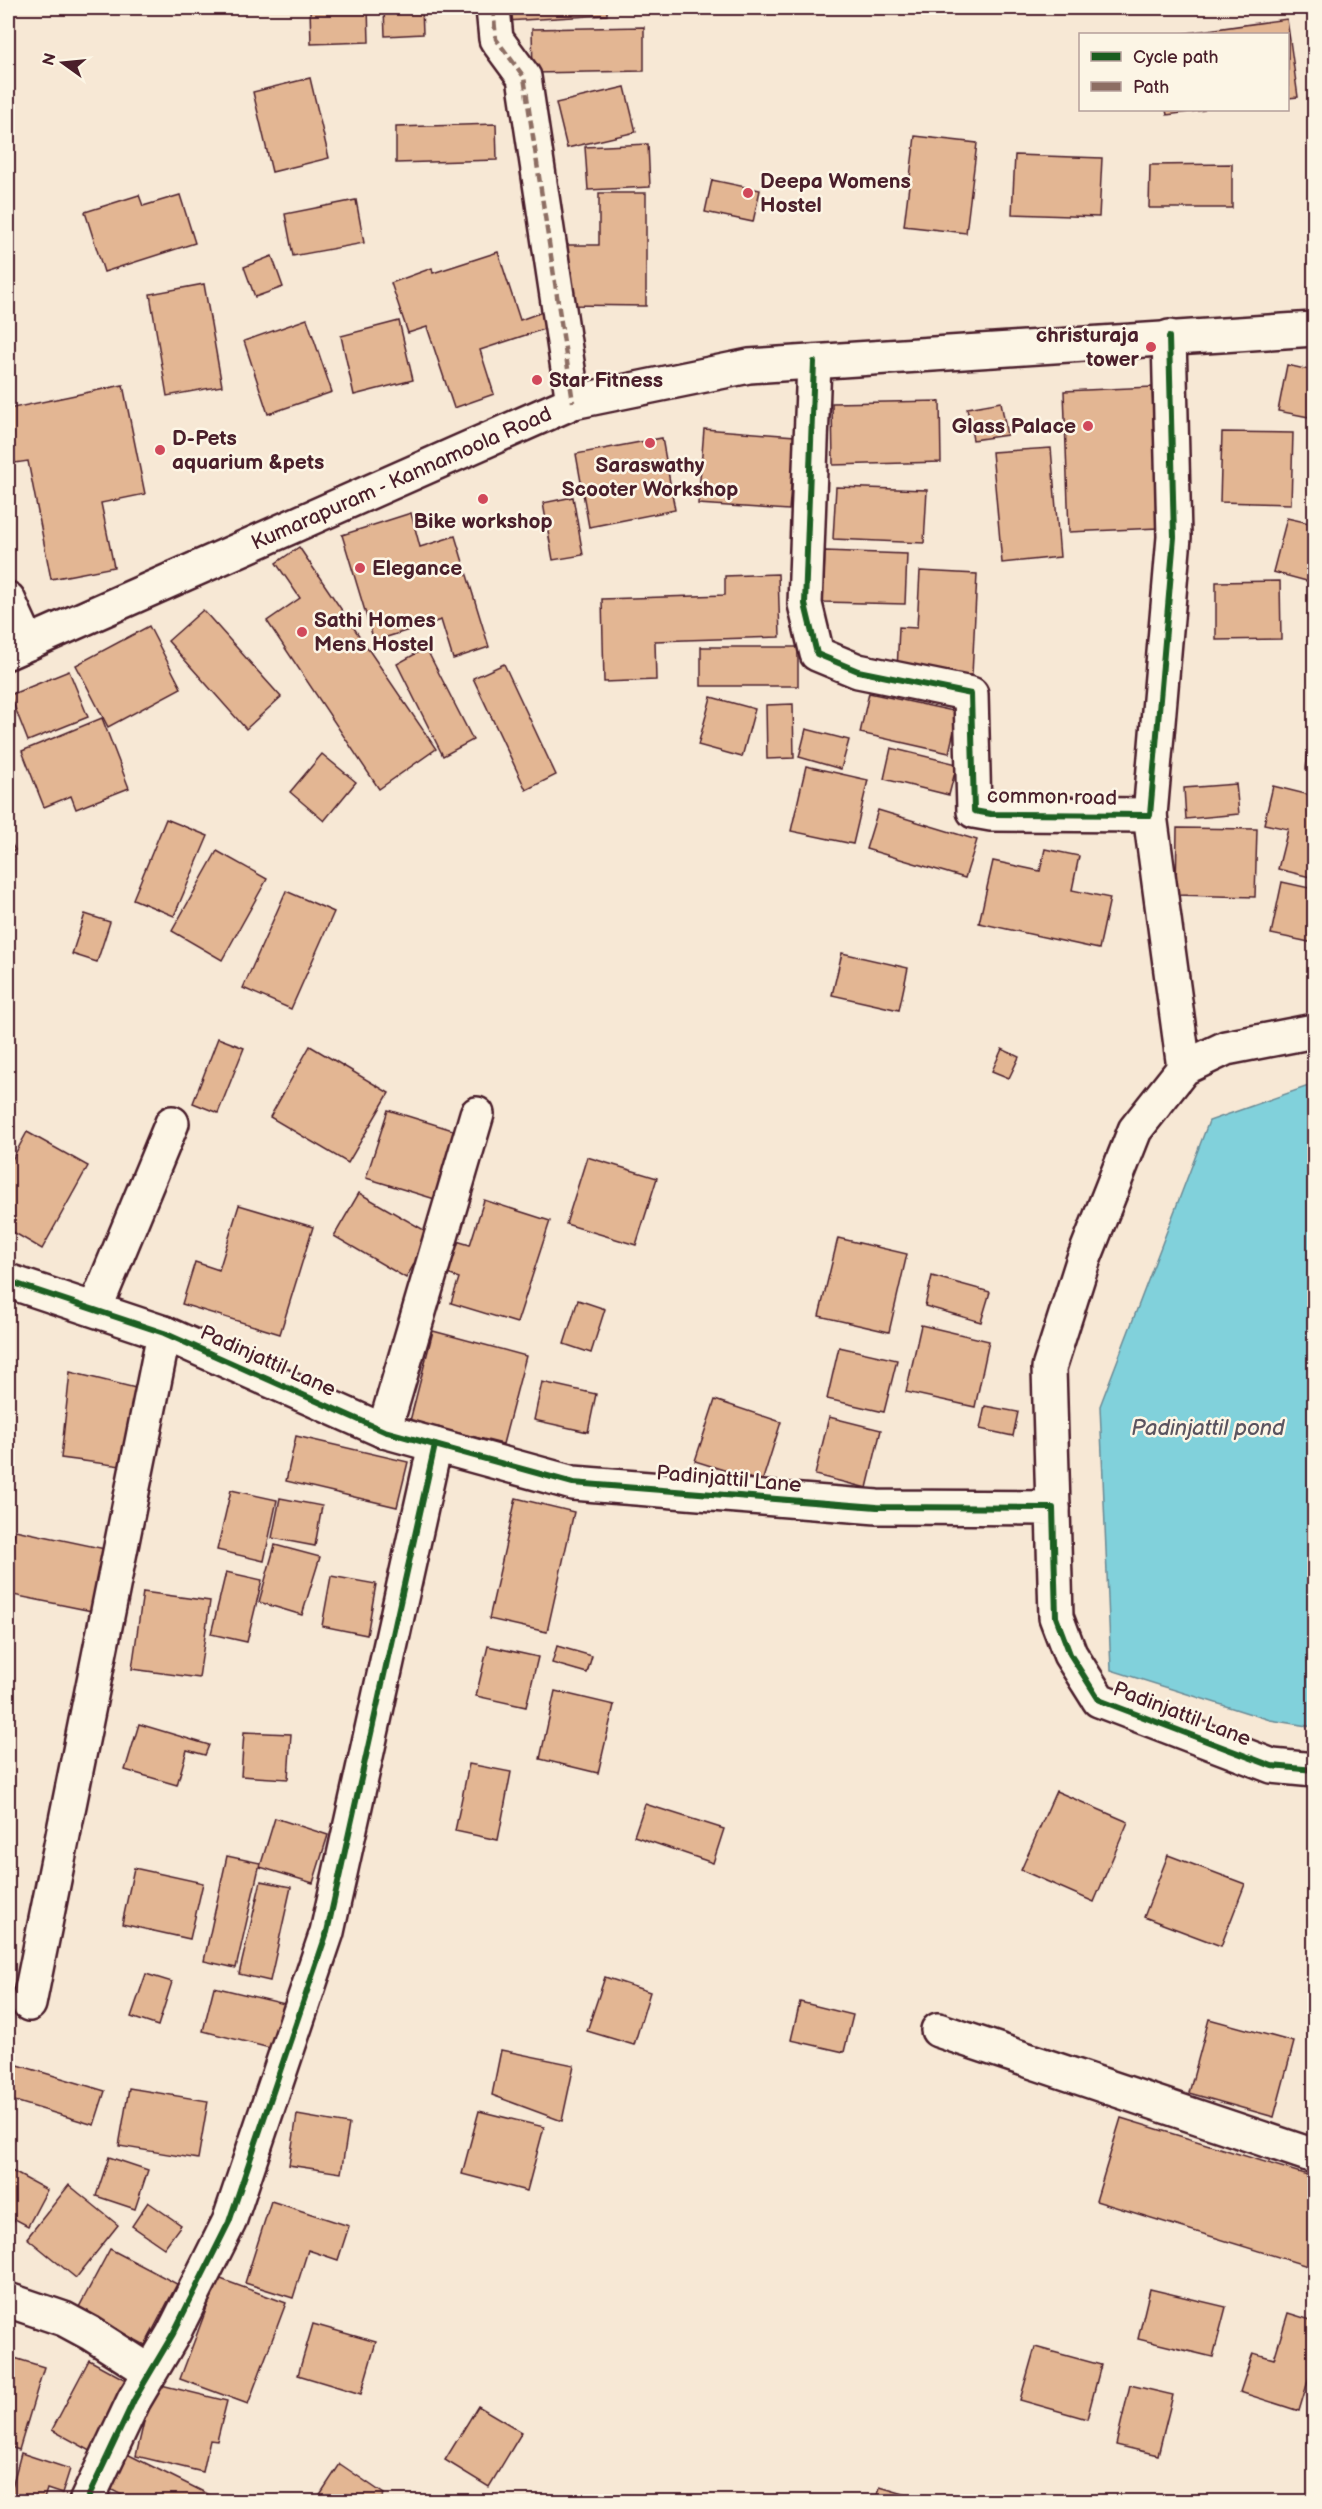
<svg xmlns="http://www.w3.org/2000/svg" width="1322" height="2509" font-family="'Balsamiq Sans',sans-serif">
<style>
.water{fill:#81d1db;stroke:#6b8a95;stroke-width:1.5}
.building{fill:#e3b693;stroke:#4a1f2b;stroke-width:1.5}
.lines{fill:none;stroke-linecap:round;stroke-linejoin:round}
.minor-casing{stroke:#4a1f2b;stroke-width:38}
.major-casing{stroke:#4a1f2b;stroke-width:38}
.minor{stroke:#fcf5e5;stroke-width:33}
.major{stroke:#fcf5e5;stroke-width:33}
.quiet{stroke:#8d6e63;stroke-width:4.5;stroke-dasharray:9 4.5;stroke-linecap:butt}
.cycleway-casing{stroke:#fcf5e5;stroke-width:10}
.cycleway{stroke:#1b5e20;stroke-width:6}
.poi-dot{fill:#d1495b;stroke:#fcf5e5;stroke-width:2}
.labels{text-anchor:middle;dominant-baseline:central;stroke-width:5;stroke-linejoin:round;paint-order:stroke}
.poi-label{font-size:21px;font-weight:bold;fill:#4a1f2b;stroke:#fcf5e5;text-anchor:start}
.street-label{font-size:21px;fill:#4a1f2b;stroke:#fcf5e5}
.water-label{font-size:22px;font-style:italic;fill:#5a5460;stroke:#fcf5e5}
</style>
<rect width="100%" height="100%" fill="#f7e8d5"/>
<filter id="ink" filterUnits="userSpaceOnUse"><feTurbulence type="fractalNoise" baseFrequency=".0167" numOctaves="2"/><feDisplacementMap in="SourceGraphic" scale="12" xChannelSelector="R" yChannelSelector="G"/><feConvolveMatrix kernelMatrix="1 2 1 2 8 2 1 2 1" color-interpolation-filters="sRGB"/></filter>
<g filter="url(#ink)">
<!-- water -->
<polygon class="water" points="1314,1084 1314,1727 1270,1720 1111,1670 1100,1406 1209,1121"/>
<!-- building -->
<g class="building">
<polygon points="310,8 368,8 369,42 311,44"/>
<polygon points="384,8 441,8 422,8 423,34 385,36"/>
<polygon points="505,8 607,8 607,15 506,21"/>
<polygon points="1287,19 1298,97 1288,98 1288,34 1180,34"/>
<polygon points="644,27 644,71 533,73 532,29"/>
<polygon points="310,78 329,158 272,172 253,92"/>
<polygon points="625,87 636,132 567,148 556,103"/>
<polygon points="1166,110 1205,110 1167,115"/>
<polygon points="496,124 497,160 396,163 396,127"/>
<polygon points="915,136 977,143 966,233 904,226"/>
<polygon points="648,144 650,187 588,190 585,147"/>
<polygon points="1015,155 1102,158 1099,217 1012,214"/>
<polygon points="1232,164 1232,208 1149,208 1150,165"/>
<polygon points="712,180 760,190 753,222 705,212"/>
<polygon points="599,193 646,193 646,306 567,305 567,245 599,245"/>
<polygon points="139,195 143,206 180,195 195,243 104,272 85,212"/>
<polygon points="356,200 364,243 293,256 285,214"/>
<polygon points="498,252 520,320 542,312 547,328 480,350 494,394 454,408 427,327 408,333 391,283 432,268 433,273"/>
<polygon points="272,256 283,287 255,297 244,267"/>
<polygon points="204,284 222,386 167,396 150,294"/>
<polygon points="307,319 332,392 268,414 244,341"/>
<polygon points="399,321 413,380 354,395 341,336"/>
<polygon points="1287,365 1314,371 1314,418 1278,411"/>
<polygon points="123,385 145,494 101,503 114,567 51,579 28,461 15,463 8,429 8,409"/>
<polygon points="1152,387 1158,528 1069,532 1064,391"/>
<polygon points="940,401 941,462 833,465 832,403"/>
<polygon points="1001,402 1007,435 973,440 967,408"/>
<polygon points="704,429 795,436 789,510 698,504"/>
<polygon points="1222,432 1293,433 1291,504 1220,502"/>
<polygon points="662,438 675,510 589,527 576,454"/>
<polygon points="1051,448 1060,557 1002,563 992,452"/>
<polygon points="836,487 927,490 924,543 833,539"/>
<polygon points="573,497 583,555 553,560 543,503"/>
<polygon points="411,513 420,547 455,536 489,647 453,659 441,620 374,641 342,535"/>
<polygon points="1287,518 1314,524 1314,583 1273,572"/>
<polygon points="299,547 436,749 379,789 267,621 300,598 276,563"/>
<polygon points="825,551 907,554 905,604 823,602"/>
<polygon points="920,571 977,574 972,675 897,672 899,627 917,628"/>
<polygon points="778,574 780,637 655,641 656,680 604,682 602,599 725,595 725,576"/>
<polygon points="1280,581 1281,639 1216,640 1216,582"/>
<polygon points="203,610 281,697 246,729 168,641"/>
<polygon points="149,626 181,688 108,727 76,665"/>
<rect x="701" y="647" width="97" height="39"/>
<polygon points="426,648 473,740 443,756 397,664"/>
<polygon points="504,664 556,775 526,790 473,678"/>
<polygon points="69,671 88,717 28,741 10,695"/>
<polygon points="869,693 958,712 949,753 860,733"/>
<polygon points="711,697 755,709 742,757 698,745"/>
<polygon points="1314,697 1314,770 1306,769"/>
<polygon points="793,704 794,758 767,759 766,705"/>
<polygon points="102,718 129,788 76,809 71,796 44,807 22,751"/>
<polygon points="806,729 849,740 841,769 799,757"/>
<polygon points="891,748 957,764 949,795 884,779"/>
<polygon points="322,754 356,782 324,821 290,792"/>
<polygon points="806,766 868,780 853,844 791,831"/>
<polygon points="1236,784 1239,814 1186,819 1184,788"/>
<polygon points="1273,786 1314,796 1314,878 1278,869 1288,829 1264,824"/>
<polygon points="878,810 977,840 965,878 866,849"/>
<polygon points="166,819 208,836 174,916 133,899"/>
<polygon points="1177,828 1257,829 1255,897 1176,895"/>
<polygon points="8,838 15,850 8,854"/>
<polygon points="1045,849 1079,856 1072,890 1110,898 1099,949 979,923 993,861 1040,871"/>
<polygon points="217,851 267,879 222,960 172,931"/>
<polygon points="1282,882 1314,889 1314,943 1271,934"/>
<polygon points="286,891 334,912 291,1009 243,988"/>
<polygon points="85,914 110,922 97,962 72,954"/>
<polygon points="842,953 908,968 899,1010 832,995"/>
<polygon points="218,1038 244,1048 218,1113 193,1103"/>
<polygon points="310,1046 389,1093 348,1163 270,1117"/>
<polygon points="1002,1049 1019,1057 1009,1078 992,1071"/>
<polygon points="388,1110 469,1135 448,1203 366,1178"/>
<polygon points="27,1132 88,1166 42,1249 8,1229 8,1167"/>
<polygon points="587,1157 657,1178 636,1245 566,1224"/>
<polygon points="359,1193 431,1234 406,1278 334,1236"/>
<polygon points="484,1200 550,1221 517,1323 451,1303 459,1278 433,1269 443,1237 470,1245"/>
<polygon points="239,1205 313,1227 280,1334 182,1304 195,1262 219,1270"/>
<polygon points="838,1238 907,1254 889,1332 819,1316"/>
<polygon points="932,1276 990,1292 981,1322 925,1306"/>
<polygon points="578,1300 605,1309 591,1353 564,1344"/>
<polygon points="921,1325 989,1341 975,1407 906,1392"/>
<polygon points="433,1331 526,1356 503,1444 410,1421"/>
<polygon points="839,1347 897,1360 884,1412 827,1399"/>
<polygon points="70,1372 140,1389 121,1466 61,1458"/>
<polygon points="542,1382 596,1394 588,1432 534,1420"/>
<polygon points="715,1400 781,1422 762,1482 695,1461"/>
<polygon points="985,1406 1018,1412 1013,1436 980,1429"/>
<polygon points="829,1417 881,1430 867,1488 815,1475"/>
<polygon points="296,1436 408,1462 397,1507 286,1481"/>
<polygon points="231,1490 277,1500 264,1561 217,1550"/>
<polygon points="280,1498 322,1506 315,1546 272,1538"/>
<polygon points="516,1498 574,1512 547,1632 489,1619"/>
<polygon points="15,1530 110,1550 97,1612 8,1594 8,1568"/>
<polygon points="275,1545 320,1557 302,1615 259,1602"/>
<polygon points="226,1572 262,1580 247,1642 211,1634"/>
<polygon points="331,1576 376,1584 367,1635 322,1626"/>
<polygon points="143,1592 210,1601 199,1678 132,1669"/>
<polygon points="488,1646 538,1657 526,1707 476,1696"/>
<polygon points="557,1646 592,1656 587,1673 552,1663"/>
<polygon points="555,1691 614,1705 598,1773 540,1759"/>
<polygon points="139,1724 209,1745 205,1755 187,1750 177,1785 125,1770"/>
<polygon points="244,1732 291,1734 288,1779 241,1776"/>
<polygon points="469,1764 511,1772 498,1840 455,1831"/>
<polygon points="1056,1791 1128,1822 1094,1902 1021,1870"/>
<polygon points="645,1804 724,1829 713,1863 634,1836"/>
<polygon points="275,1818 328,1835 313,1883 260,1867"/>
<polygon points="1168,1855 1245,1884 1221,1946 1144,1917"/>
<polygon points="227,1856 260,1863 236,1968 204,1961"/>
<polygon points="134,1868 203,1883 190,1939 122,1924"/>
<polygon points="261,1881 291,1887 270,1981 239,1974"/>
<polygon points="146,1974 172,1982 158,2026 131,2017"/>
<polygon points="605,1977 650,1992 634,2045 587,2031"/>
<polygon points="214,1987 285,2004 274,2049 203,2031"/>
<polygon points="800,2002 853,2015 844,2052 791,2040"/>
<polygon points="1209,2019 1294,2042 1274,2117 1189,2093"/>
<polygon points="501,2050 574,2065 562,2121 492,2095"/>
<polygon points="8,2062 105,2091 94,2125 8,2099"/>
<polygon points="129,2088 208,2101 198,2159 119,2146"/>
<polygon points="479,2111 544,2127 527,2191 462,2174"/>
<polygon points="297,2115 349,2124 341,2173 289,2165"/>
<polygon points="1121,2118 1314,2177 1314,2268 1096,2201"/>
<polygon points="109,2157 148,2170 135,2209 96,2196"/>
<polygon points="8,2169 47,2190 28,2226 15,2219 8,2232"/>
<polygon points="69,2185 118,2225 76,2278 27,2238"/>
<polygon points="271,2201 349,2226 338,2260 308,2250 293,2298 245,2283"/>
<polygon points="148,2202 181,2225 164,2248 132,2226"/>
<polygon points="110,2249 177,2284 145,2345 78,2309"/>
<polygon points="218,2278 286,2303 248,2404 180,2379"/>
<polygon points="1150,2289 1226,2307 1213,2357 1138,2339"/>
<polygon points="1288,2313 1314,2321 1314,2361 1299,2411 1240,2392 1253,2353 1274,2359"/>
<polygon points="313,2324 376,2342 361,2394 298,2375"/>
<polygon points="1035,2347 1101,2365 1087,2419 1020,2400"/>
<polygon points="8,2356 44,2367 19,2450 8,2446"/>
<polygon points="89,2360 135,2385 98,2455 52,2430"/>
<polygon points="153,2383 227,2401 217,2441 210,2440 203,2472 136,2456"/>
<polygon points="1130,2385 1173,2395 1158,2455 1116,2445"/>
<polygon points="478,2406 522,2432 489,2487 445,2460"/>
<polygon points="21,2453 70,2469 62,2494 47,2489 43,2502 8,2502"/>
<polygon points="127,2454 224,2502 135,2502 110,2489"/>
<polygon points="340,2464 384,2494 380,2502 315,2502"/>
<polygon points="880,2487 928,2501 928,2502 876,2502"/>
</g>
<g class="lines">
<defs>
<g id="minor">
<polyline points="493,8 496,39 524,77 573,402"/>
<polyline points="814,362 805,604 817,654 858,671 971,694 974,811 991,814 1150,815 1174,537 1169,337"/>
<polyline points="8,599 28,643"/>
<polyline points="1150,815 1184,1068"/>
<polyline points="8,1281 164,1333 384,1431 573,1483 877,1507 1053,1508 1056,1617 1070,1654 1099,1700 1272,1766 1314,1770"/>
<polyline points="95,1309 172,1123"/>
<polyline points="384,1431 477,1114"/>
<polyline points="1053,1508 1049,1368 1083,1261 1135,1130 1184,1068 1226,1048 1314,1031"/>
<polyline points="29,2004 164,1333"/>
<polyline points="938,2030 1314,2156"/>
<polyline points="8,2300 64,2319 90,2333 149,2371"/>
<polyline points="86,2502 134,2400 173,2334 229,2222 327,1932 435,1445"/>
</g>
<g id="major">
<path id="s1" d="M8,652L573,402L749,366L1314,329"/>
</g>
</defs>
<!-- minor casing -->
<use href="#minor" class="minor-casing"/>
<!-- major casing -->
<use href="#major" class="major-casing"/>
<!-- minor -->
<use href="#minor" class="minor"/>
<!-- major -->
<use href="#major" class="major"/>
<!-- quiet -->
<polyline class="quiet" points="493,8 496,39 524,77 573,402"/>
<defs>
<g id="cycleway">
<polyline points="814,362 805,604 817,654 858,671 971,694 974,811 991,814 1150,815 1174,537 1169,337"/>
<polyline points="8,1281 164,1333 384,1431 573,1483 877,1507 1053,1508 1056,1617 1070,1654 1099,1700 1272,1766 1314,1770"/>
<polyline points="86,2502 134,2400 173,2334 229,2222 327,1932 435,1445"/>
</g>
</defs>
<!-- cycleway casing -->
<use href="#cycleway" class="cycleway-casing"/>
<!-- cycleway -->
<use href="#cycleway" class="cycleway"/>
</g>
</g>
<!-- markers -->
<g class="poi-dot">
<circle cx="748" cy="193" r="6"/>
<circle cx="1151" cy="347" r="6"/>
<circle cx="537" cy="380" r="6"/>
<circle cx="1088" cy="426" r="6"/>
<circle cx="650" cy="443" r="6"/>
<circle cx="160" cy="450" r="6"/>
<circle cx="483" cy="499" r="6"/>
<circle cx="360" cy="568" r="6"/>
<circle cx="302" cy="632" r="6"/>
</g>
<g class="labels">
<!-- poi labels -->
<g class="poi-label">
<text x="760" y="181">Deepa Womens<tspan x="760" dy="24">Hostel</tspan></text>
<text x="1139" y="335" text-anchor="end">christuraja<tspan x="1139" dy="24">tower</tspan></text>
<text x="549" y="380">Star Fitness</text>
<text x="1076" y="426" text-anchor="end">Glass Palace</text>
<text x="172" y="438">D-Pets<tspan x="172" dy="24">aquarium &amp;pets</tspan></text>
<text x="650" y="465" text-anchor="middle">Saraswathy<tspan x="650" dy="24">Scooter Workshop</tspan></text>
<text x="483" y="521" text-anchor="middle">Bike workshop</text>
<text x="372" y="568">Elegance</text>
<text x="314" y="620">Sathi Homes<tspan x="314" dy="24">Mens Hostel</tspan></text>
</g>
<!-- street labels -->
<g class="street-label">
<text stroke="none"><textPath href="#s1" startOffset="430">Kumarapuram - Kannamoola Road</textPath></text>
<text transform="translate(1052 797) rotate(1)">common road</text>
<text transform="translate(268 1361) rotate(24)">Padinjattil Lane</text>
<text transform="translate(729 1479) rotate(5)">Padinjattil Lane</text>
<text transform="translate(1182 1714) rotate(21)">Padinjattil Lane</text>
</g>
<!-- water labels -->
<g class="water-label">
<text x="1208" y="1428">Padinjattil pond</text>
</g>
</g>
<!-- margin -->
<rect width="1322" height="2509" fill="none" stroke="#fcf5e5" stroke-width="30"/>
<rect x="15" y="15" width="1292" height="2479" fill="none" stroke="#4a1f2b" stroke-width="2" filter="url(#ink)"/>
<!-- legend -->
<rect x="1079" y="33" width="210" height="78" fill="#fcf5e5" stroke="#b59f9b" stroke-width="1.5"/>
<rect x="1091" y="52" width="30" height="9" fill="#1b5e20" stroke="#b59f9b" stroke-width="1.5"/>
<text x="1133" y="63" font-size="18" fill="#4a1f2b">Cycle path</text>
<rect x="1091" y="82" width="30" height="9" fill="#8d6e63" stroke="#b59f9b" stroke-width="1.5"/>
<text x="1133" y="93" font-size="18" fill="#4a1f2b">Path</text>
<!-- north arrow -->
<g transform="translate(63 63) rotate(285)" stroke="#fcf5e5" stroke-width="4.5" paint-order="stroke">
<path d="M0-4.5L10 22L0 15L-10 22Z" fill="#4a1f2b"/>
<text y="-9" font-size="16" font-weight="bold" text-anchor="middle" fill="#4a1f2b">N</text>
</g>
</svg>
